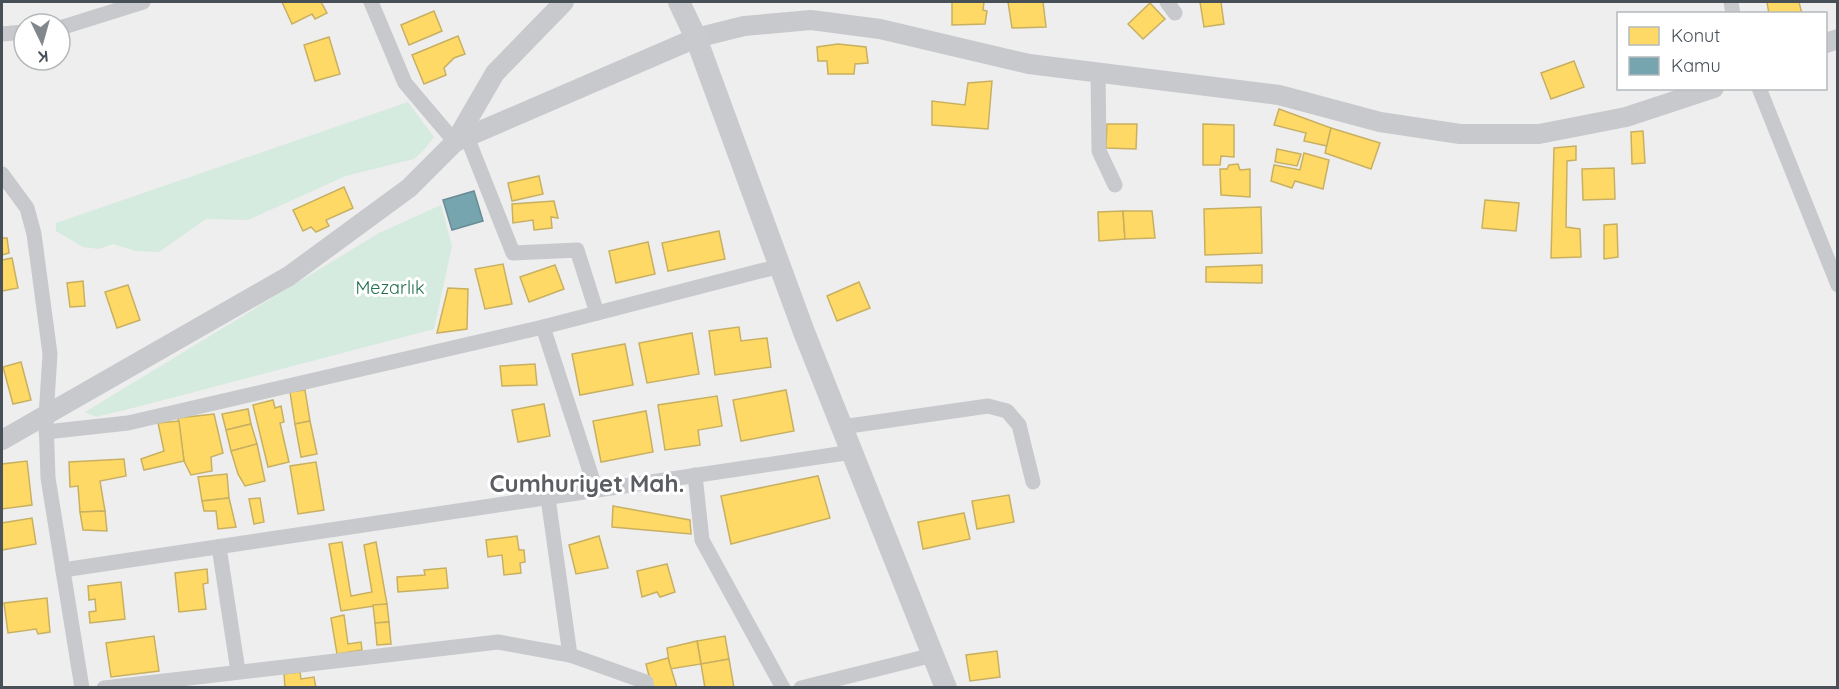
<svg xmlns="http://www.w3.org/2000/svg" width="1839" height="689" font-family="Quicksand,sans-serif">
<style>
.green{fill:#d5ebdf}
.homes{fill:#ffd966;stroke:#c8b062;stroke-width:1.5}
.public{fill:#76a5af;stroke:#688b95;stroke-width:1.5}
.lines{fill:none;stroke-linecap:round;stroke-linejoin:round}
.minor{stroke:#c8c9cc;stroke-width:15}
.tertiary{stroke:#c8c9cc;stroke-width:20}
.secondary{stroke:#c9cacd;stroke-width:22}
.labels{text-anchor:middle;dominant-baseline:central;stroke-width:6;stroke-linejoin:round;paint-order:stroke}
.park-label{font-size:18px;fill:#226f4d;stroke:#fff}
.district-label{font-size:24px;font-weight:bold;fill:#5a5d61;stroke:#fff}
</style>
<rect width="100%" height="100%" fill="#eee"/>
<!-- green -->
<g class="green">
<polygon points="408,102 434,137 424,150 414,159 346,176 248,220 206,219 159,252 135,251 113,244 99,249 83,247 56,231 56,223"/>
<polygon points="441,205 452,246 434,329 141,406 96,417 85,412 379,233"/>
</g>
<!-- homes -->
<g class="homes">
<polygon points="282,2 321,2 327,13 315,19 312,14 292,24"/>
<polygon points="952,2 984,2 983,10 987,11 985,24 952,25"/>
<polygon points="1008,2 1043,2 1046,27 1012,28"/>
<polygon points="1200,2 1221,2 1224,24 1204,27"/>
<polygon points="1767,2 1799,2 1802,14 1769,14"/>
<polygon points="1150,3 1165,19 1143,39 1128,24"/>
<polygon points="434,11 442,31 409,45 401,25"/>
<polygon points="458,36 465,54 454,58 444,68 446,75 424,84 412,55"/>
<polygon points="329,37 340,74 315,81 304,45"/>
<polygon points="838,44 866,47 868,63 855,64 854,74 828,74 827,61 818,61 817,47"/>
<polygon points="1574,61 1584,87 1551,99 1541,73"/>
<polygon points="992,81 988,129 932,125 932,101 965,105 968,83"/>
<polygon points="1279,109 1331,128 1327,146 1304,141 1306,133 1274,125"/>
<polygon points="1107,124 1137,124 1136,149 1106,148"/>
<polygon points="1203,124 1234,125 1234,157 1221,156 1220,165 1203,165"/>
<polygon points="1331,128 1380,143 1371,169 1325,153"/>
<polygon points="1643,131 1645,163 1632,164 1631,132"/>
<polygon points="1576,146 1576,160 1567,161 1566,227 1580,229 1581,257 1551,258 1554,148"/>
<polygon points="1277,149 1301,154 1297,166 1275,162"/>
<polygon points="1304,153 1329,160 1323,189 1295,181 1292,188 1271,181 1274,165 1300,170"/>
<polygon points="1238,164 1240,170 1250,169 1250,197 1221,195 1220,169 1227,169 1229,165"/>
<polygon points="1614,168 1615,199 1583,200 1582,169"/>
<polygon points="539,176 543,194 512,201 508,183"/>
<polygon points="344,187 353,208 326,220 329,226 316,232 311,227 303,231 293,210"/>
<polygon points="1485,200 1519,203 1516,231 1482,228"/>
<polygon points="554,201 558,218 551,217 552,228 534,230 533,220 513,223 512,204"/>
<polygon points="1261,207 1262,253 1205,255 1204,209"/>
<polygon points="1123,211 1125,239 1099,241 1098,212"/>
<polygon points="1123,211 1152,211 1155,238 1125,239"/>
<polygon points="1617,224 1618,257 1604,259 1604,225"/>
<polygon points="719,231 725,259 668,271 662,243"/>
<polygon points="2,238 7,238 9,253 2,255"/>
<polygon points="648,242 655,274 616,283 609,251"/>
<polygon points="12,258 18,288 2,291 2,260"/>
<polygon points="503,264 512,304 485,309 475,269"/>
<polygon points="555,265 564,289 529,302 520,277"/>
<polygon points="1262,265 1262,283 1206,282 1206,267"/>
<polygon points="83,281 85,306 70,307 67,283"/>
<polygon points="859,282 870,308 837,321 827,296"/>
<polygon points="128,285 140,320 117,328 105,292"/>
<polygon points="448,288 468,289 467,329 437,333"/>
<polygon points="739,327 741,341 767,338 771,367 715,375 709,331"/>
<polygon points="692,333 699,374 647,383 639,343"/>
<polygon points="625,344 633,385 580,395 572,354"/>
<polygon points="21,362 31,400 13,404 3,367"/>
<polygon points="535,364 537,385 502,386 500,366"/>
<polygon points="305,390 310,421 295,424 290,392"/>
<polygon points="786,390 794,431 741,441 733,400"/>
<polygon points="717,396 722,426 698,430 700,445 665,450 658,405"/>
<polygon points="273,400 275,408 281,406 284,422 280,423 289,462 268,467 253,405"/>
<polygon points="544,404 550,436 518,442 512,410"/>
<polygon points="248,409 251,424 226,430 222,414"/>
<polygon points="646,411 653,452 601,462 593,421"/>
<polygon points="214,414 223,453 211,457 212,471 191,475 184,461 178,418"/>
<polygon points="179,421 184,461 144,470 141,459 164,451 158,423"/>
<polygon points="310,421 317,454 301,457 295,424"/>
<polygon points="251,424 257,444 231,451 226,430"/>
<polygon points="257,444 265,481 245,486 238,474 231,451"/>
<polygon points="124,459 126,476 100,481 105,511 80,512 78,486 70,487 69,462"/>
<polygon points="27,461 32,505 2,509 2,464"/>
<polygon points="316,462 324,510 298,514 290,466"/>
<polygon points="227,474 229,498 202,501 198,477"/>
<polygon points="818,476 830,518 731,544 721,496"/>
<polygon points="1009,495 1014,522 977,529 972,501"/>
<polygon points="229,498 236,527 218,529 216,511 204,511 202,501"/>
<polygon points="260,498 264,522 254,524 249,499"/>
<polygon points="613,506 690,520 691,534 612,527"/>
<polygon points="105,511 107,531 83,530 80,512"/>
<polygon points="964,513 970,539 923,549 918,522"/>
<polygon points="32,518 36,544 2,550 2,523"/>
<polygon points="517,536 519,550 524,550 525,562 520,563 521,573 504,575 502,555 488,557 486,540"/>
<polygon points="599,536 608,568 576,574 569,545"/>
<polygon points="342,542 351,596 372,592 364,545 376,542 387,604 341,611 329,544"/>
<polygon points="667,564 675,592 660,597 657,592 642,597 637,571"/>
<polygon points="446,568 448,588 398,592 397,577 425,575 424,570"/>
<polygon points="207,569 208,583 203,584 206,609 179,612 175,573"/>
<polygon points="121,582 125,619 90,623 89,612 96,611 95,599 89,600 88,586"/>
<polygon points="47,598 50,632 38,634 36,629 8,633 4,603"/>
<polygon points="387,604 389,622 375,623 373,605"/>
<polygon points="344,615 348,644 361,642 362,650 337,654 331,618"/>
<polygon points="389,622 391,644 377,645 375,623"/>
<polygon points="154,636 159,671 111,677 106,643"/>
<polygon points="725,636 729,659 701,664 697,641"/>
<polygon points="697,641 701,664 670,669 667,648"/>
<polygon points="997,651 1000,677 970,681 966,655"/>
<polygon points="668,658 677,688 652,688 646,664"/>
<polygon points="729,659 734,688 705,688 701,664"/>
<polygon points="300,672 301,679 314,677 316,688 285,688 284,674"/>
</g>
<!-- public -->
<polygon class="public" points="474,191 483,221 452,230 443,200"/>
<g class="lines">
<!-- minor -->
<g class="minor">
<polyline points="371,2 405,83 455,142"/>
<polyline points="1167,2 1175,13"/>
<polyline points="1731,2 1733,14"/>
<polyline points="60,28 143,2"/>
<polyline points="2,34 24,32"/>
<polyline points="1098,73 1099,151 1115,185"/>
<polyline points="1759,88 1838,285"/>
<polyline points="467,137 513,253 577,250 597,313"/>
<polyline points="2,174 27,208 34,234 50,354 46,417 48,478 82,688"/>
<polyline points="543,327 596,490"/>
<polyline points="842,427 988,406 1007,411 1019,425 1033,482"/>
<polyline points="46,432 128,423 543,327 780,266"/>
<polyline points="695,475 702,540 783,688"/>
<polyline points="548,498 570,655 646,682 647,688"/>
<polyline points="219,547 238,671"/>
<polyline points="63,570 852,452"/>
<polyline points="104,688 498,642 570,655"/>
<polyline points="801,688 933,655"/>
</g>
<!-- tertiary -->
<g class="tertiary">
<polyline points="1826,43 1838,39"/>
<polyline points="455,142 696,38 744,26 811,20 880,29 1029,64 1279,95 1380,122 1460,134 1539,134 1626,117 1714,88"/>
<polyline points="2,440 289,276 409,188 455,142 495,73 564,2"/>
</g>
<!-- secondary -->
<polyline class="secondary" points="679,2 696,38 804,332 946,688"/>
</g>
<g class="labels">
<!-- park labels -->
<g class="park-label">
<text x="390" y="287">Mezarlık</text>
</g>
<!-- district labels -->
<g class="district-label">
<text x="587" y="483">Cumhuriyet Mah.</text>
</g>
</g>
<!-- border -->
<rect width="1839" height="689" fill="none" stroke="#474f57" stroke-width="6"/>
<!-- legend -->
<rect x="1617" y="12" width="210" height="78" fill="#ffffff" stroke="#b5b9bc" stroke-width="1.5"/>
<rect x="1629" y="27" width="30" height="18" fill="#ffd966" stroke="#b5b9bc" stroke-width="1.5"/>
<text x="1671" y="42" font-size="18" fill="#474f57">Konut</text>
<rect x="1629" y="57" width="30" height="18" fill="#76a5af" stroke="#b5b9bc" stroke-width="1.5"/>
<text x="1671" y="72" font-size="18" fill="#474f57">Kamu</text>
<!-- north arrow -->
<g transform="translate(42 42) rotate(175)"><circle r="28" fill="#ffffff" stroke="#b5b9bc" stroke-width="1.5"/>
<path d="M0-4.5L10 22L0 15L-10 22Z" fill="#81878c"/>
<text y="-9" font-size="16" font-weight="bold" text-anchor="middle" fill="#474f57">K</text>
</g>
</svg>
